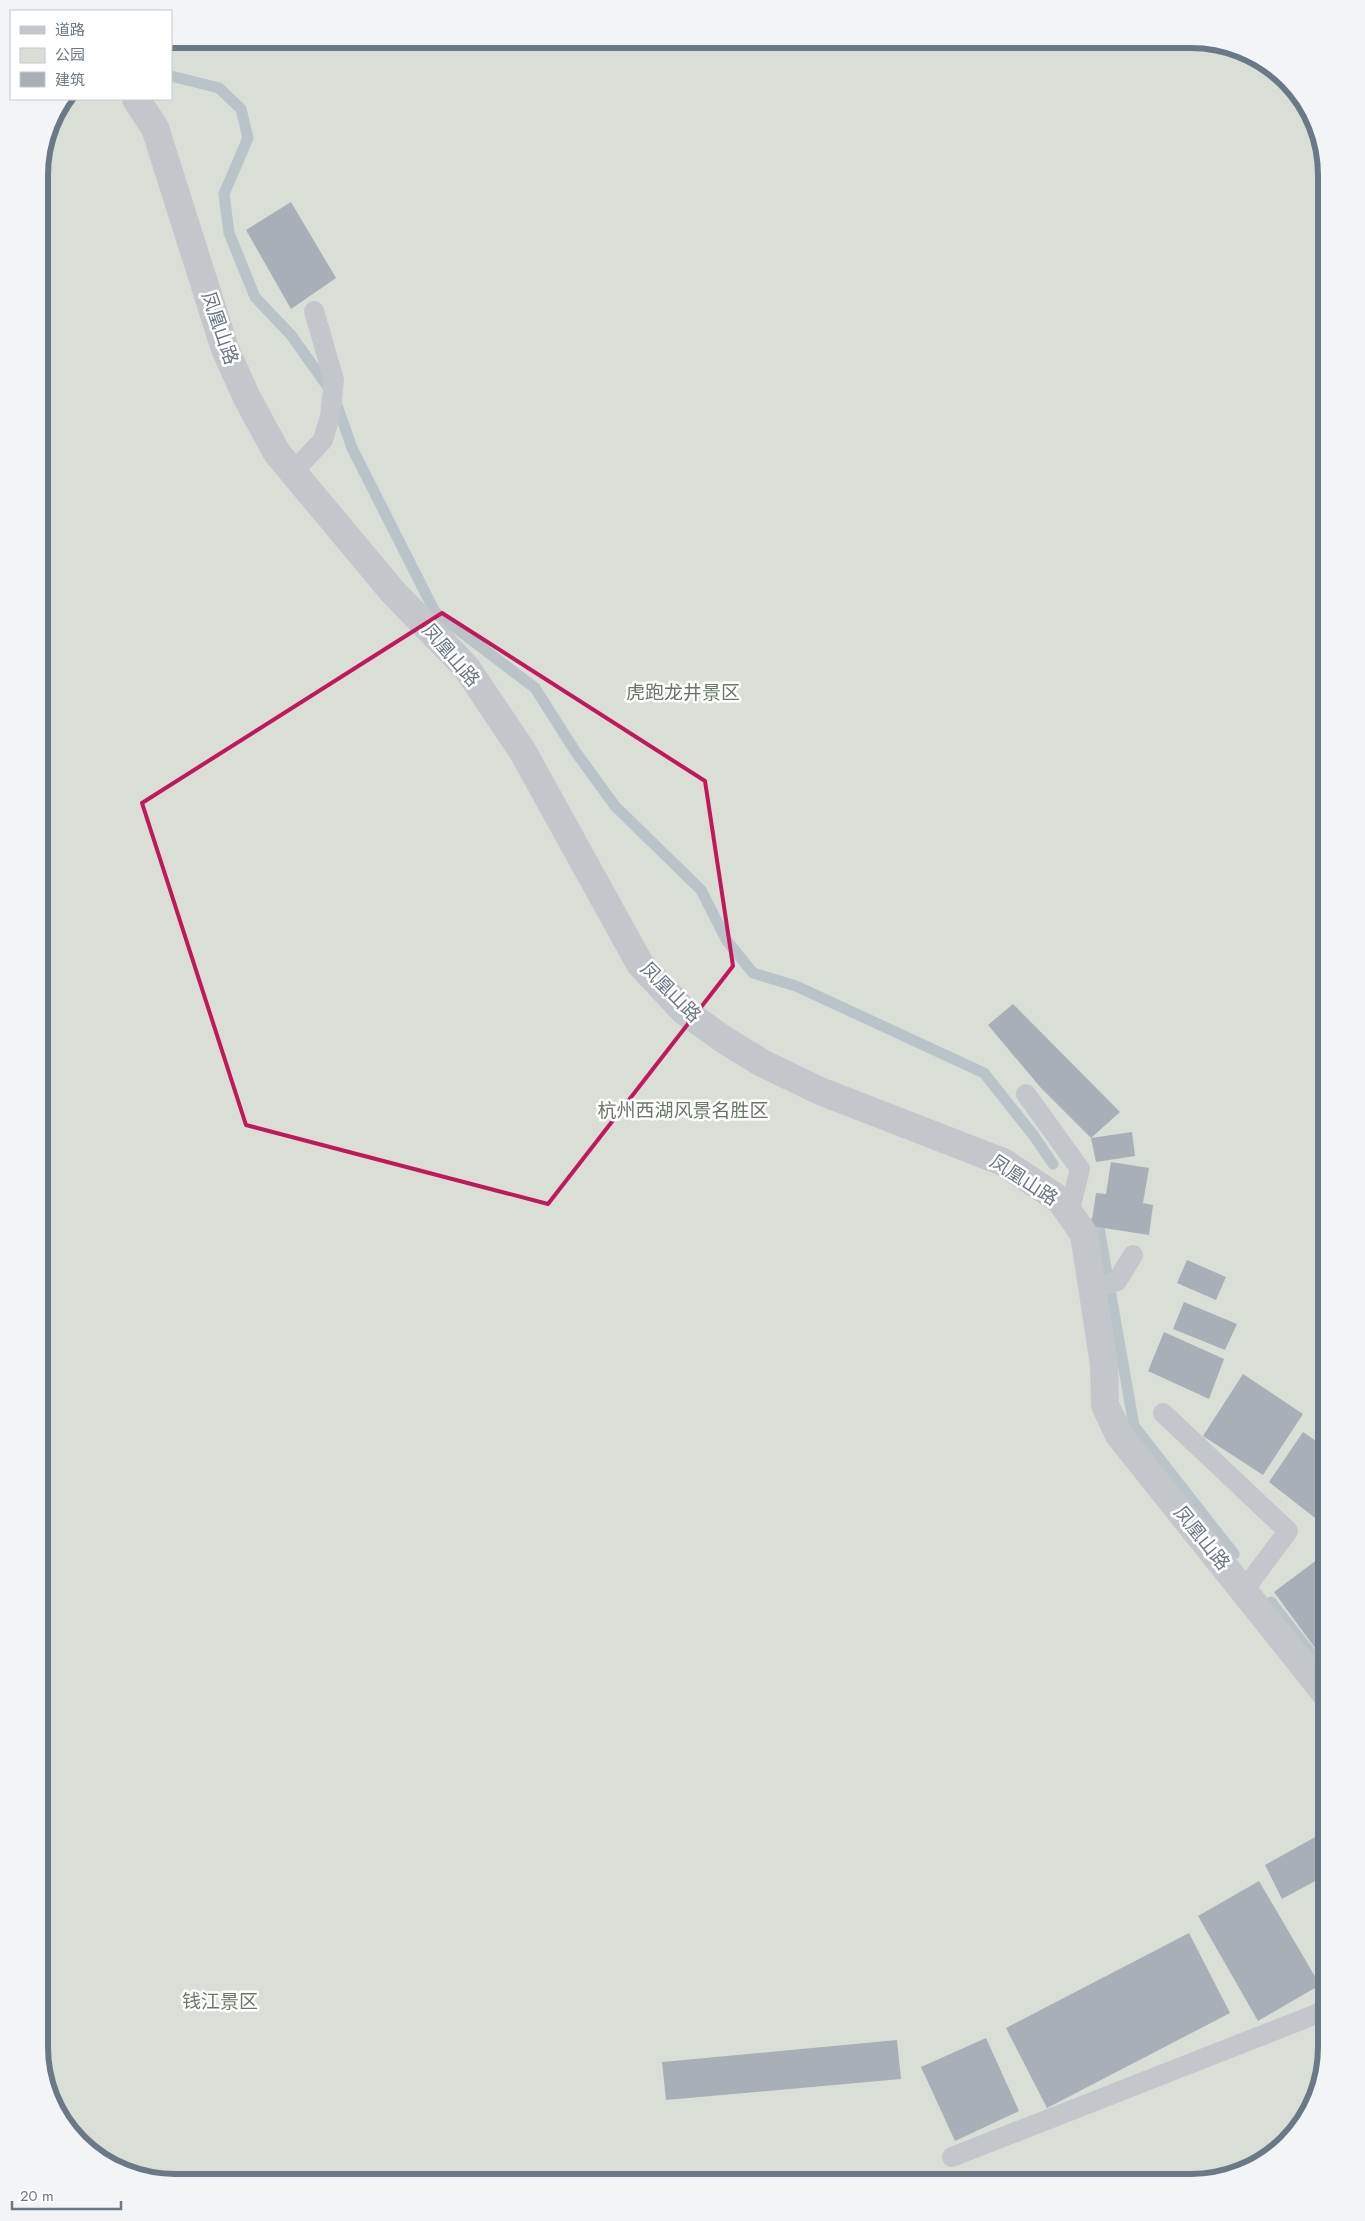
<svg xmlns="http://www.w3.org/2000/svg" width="1365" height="2221" font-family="Jost,'Noto Sans SC',sans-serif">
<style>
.green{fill:#d9ded7}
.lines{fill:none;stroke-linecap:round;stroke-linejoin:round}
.stream{stroke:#bac3c8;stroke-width:11}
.building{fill:#a9afb6}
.lane{stroke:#c3c6ca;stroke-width:20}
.street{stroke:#c3c6ca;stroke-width:28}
.marked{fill:none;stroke:#c2185b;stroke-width:4;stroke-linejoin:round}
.labels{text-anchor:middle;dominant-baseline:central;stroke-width:5;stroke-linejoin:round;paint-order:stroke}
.street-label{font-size:19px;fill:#6b7886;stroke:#fff}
.park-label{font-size:19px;fill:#677965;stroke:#fff}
.rim{fill:none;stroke:#6b7886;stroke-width:6}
</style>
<rect width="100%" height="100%" fill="#f9f9f7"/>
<!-- green -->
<polygon class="green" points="171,39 1200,39 1266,61 1312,114 1326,175 1326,2047 1304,2122 1251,2168 1190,2182 166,2182 99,2160 53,2107 39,2046 39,166 49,122 65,99 171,99"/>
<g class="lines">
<!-- stream -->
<g class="stream">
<polyline points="171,76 219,88 241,109 248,138 224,194 229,233 255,297 291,335 333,394 352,448 435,612 535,688 575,751 615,806 701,890 727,941 753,973 796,986 984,1073 1034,1136 1053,1164"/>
<polyline points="1095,1222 1099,1228 1134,1426 1234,1554"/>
<polyline points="1271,1602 1313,1656"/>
</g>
</g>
<!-- building -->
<g class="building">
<polygon points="291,202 336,278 291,309 246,230"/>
<polygon points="1013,1004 1120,1112 1091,1138 1041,1088 988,1025"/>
<polygon points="1132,1132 1135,1156 1096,1162 1091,1138"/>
<polygon points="1111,1162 1149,1168 1143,1203 1153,1205 1149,1235 1091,1226 1096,1193 1106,1194"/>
<polygon points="1187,1260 1226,1277 1216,1300 1177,1283"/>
<polygon points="1184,1302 1237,1324 1225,1350 1173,1329"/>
<polygon points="1164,1332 1224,1359 1209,1399 1148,1371"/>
<polygon points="1243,1374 1303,1414 1263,1475 1203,1436"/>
<polygon points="1303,1432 1326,1448 1326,1511 1319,1521 1269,1482"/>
<polygon points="1326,1553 1326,1663 1274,1592"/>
<polygon points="1326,1831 1326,1875 1282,1899 1265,1865"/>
<polygon points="1259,1881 1320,1985 1258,2021 1198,1916"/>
<polygon points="1189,1933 1230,2013 1047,2108 1006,2028"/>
<polygon points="986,2038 1019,2111 955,2141 921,2067"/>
<polygon points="897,2040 901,2079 666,2100 662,2062"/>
</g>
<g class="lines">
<!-- lane -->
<g class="lane">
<polyline points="293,472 323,440 330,416 334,380 314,311"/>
<polyline points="1026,1094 1080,1169 1069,1213"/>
<polyline points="1093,1290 1117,1281 1133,1255"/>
<polyline points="1163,1413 1288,1531 1244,1590"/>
<polyline points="952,2157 1319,2013 1326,2006"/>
</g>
<!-- street -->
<polyline class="street" points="136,99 155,128 225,349 247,398 277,453 393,592 466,667 523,752 640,964 684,1011 723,1039 762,1063 820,1091 1003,1162 1060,1200 1084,1234 1104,1364 1105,1405 1119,1435 1326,1694"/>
</g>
<!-- marked area -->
<path class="marked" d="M442,613L705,781L733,966L548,1204L246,1125L142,803Z"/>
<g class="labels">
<!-- street labels -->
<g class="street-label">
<text transform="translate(220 328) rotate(71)">凤凰山路</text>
<text transform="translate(451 655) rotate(49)">凤凰山路</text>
<text transform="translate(671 992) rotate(45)">凤凰山路</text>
<text transform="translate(1024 1180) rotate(33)">凤凰山路</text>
<text transform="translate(1202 1538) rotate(51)">凤凰山路</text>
</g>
<!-- park labels -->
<g class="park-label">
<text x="683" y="692">虎跑龙井景区</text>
<text x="683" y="1110">杭州西湖风景名胜区</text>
<text x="220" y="2001">钱江景区</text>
</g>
</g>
<!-- crop -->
<path d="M0 0H1365V2221H0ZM175 48H1191A127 127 0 0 1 1318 175V2047A127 127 0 0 1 1191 2174H175A127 127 0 0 1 48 2047V175A127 127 0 0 1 175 48Z" fill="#f3f4f5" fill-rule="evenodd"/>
<path class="rim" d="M175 48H1191A127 127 0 0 1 1318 175V2047A127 127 0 0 1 1191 2174H175A127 127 0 0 1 48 2047V175A127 127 0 0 1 175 48Z"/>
<!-- legend -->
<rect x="10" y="10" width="162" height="90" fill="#ffffff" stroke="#c4c9cf"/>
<rect x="20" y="26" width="25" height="8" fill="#c3c6ca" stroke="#c4c9cf"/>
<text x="55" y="35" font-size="15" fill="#6b7886">道路</text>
<rect x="20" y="48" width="25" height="15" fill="#d9ded7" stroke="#c4c9cf"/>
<text x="55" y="60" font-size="15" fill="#6b7886">公园</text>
<rect x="20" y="72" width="25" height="15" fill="#a9afb6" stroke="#c4c9cf"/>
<text x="55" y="85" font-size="15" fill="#6b7886">建筑</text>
<!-- scale -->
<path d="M12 2201v8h109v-8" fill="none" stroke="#6b7886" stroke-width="2.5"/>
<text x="20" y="2201" font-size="15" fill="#6b7886" stroke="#ffffff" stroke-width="4" paint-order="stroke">20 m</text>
</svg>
